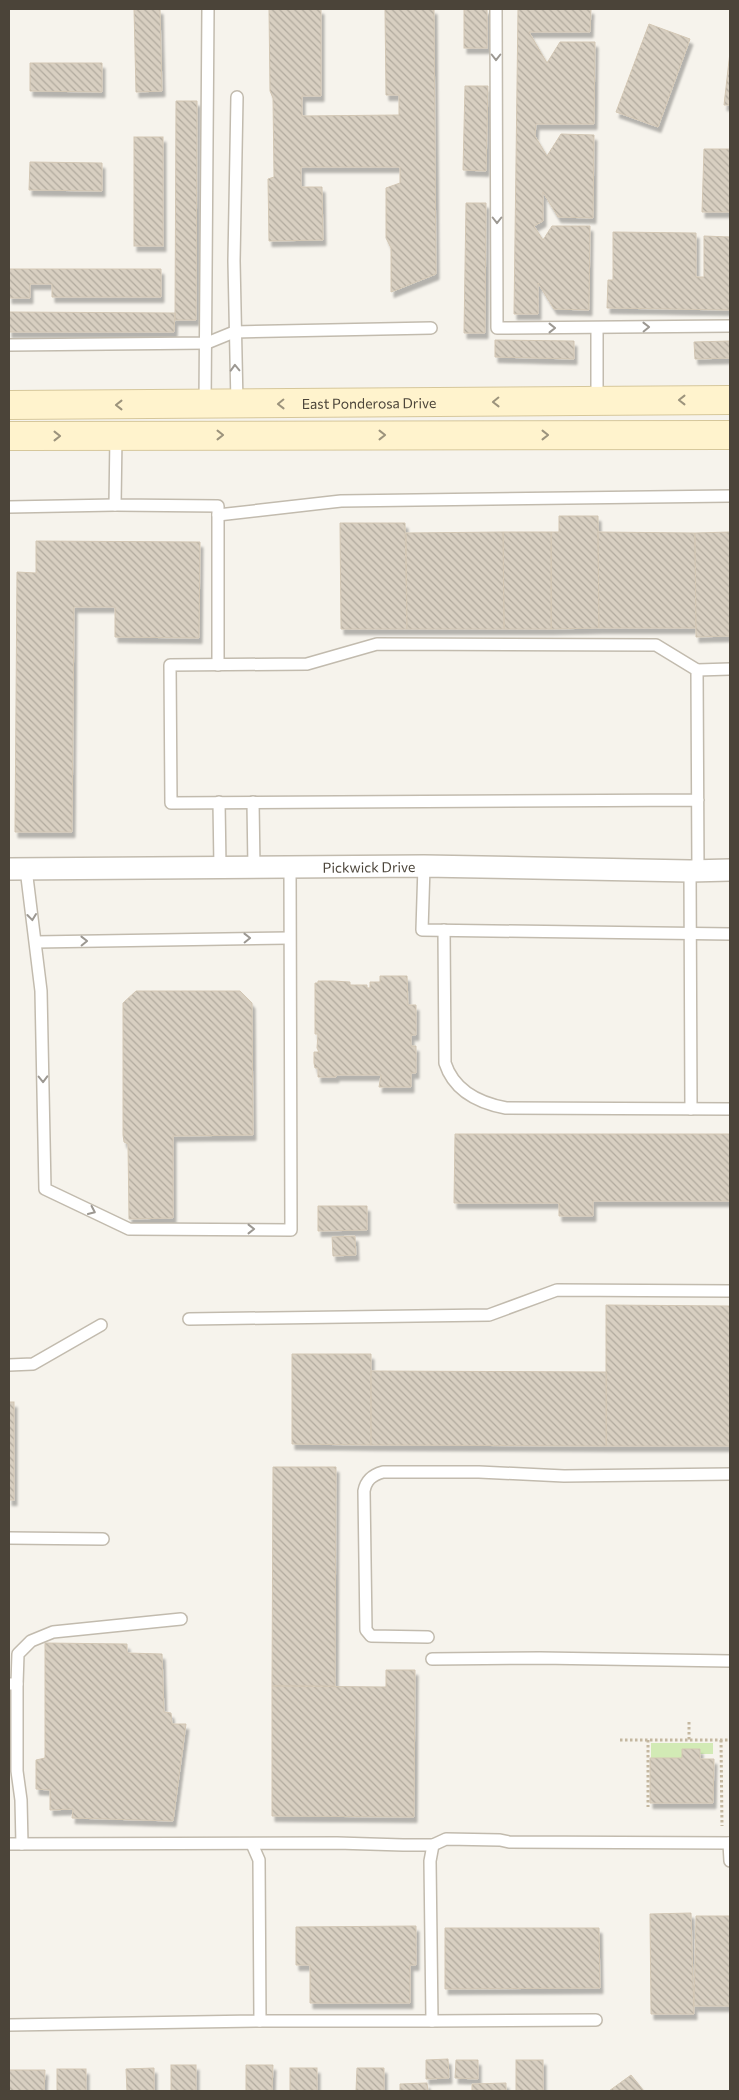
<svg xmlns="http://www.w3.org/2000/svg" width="739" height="2100" font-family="Commissioner,sans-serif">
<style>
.grass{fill:#d2eab5}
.building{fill:url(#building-back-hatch);stroke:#d3c7b4;filter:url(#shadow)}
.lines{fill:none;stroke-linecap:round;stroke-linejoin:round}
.lane-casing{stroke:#c2bbae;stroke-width:14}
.street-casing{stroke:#c2bbae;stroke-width:24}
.secondary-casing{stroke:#d6c79b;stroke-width:30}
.path{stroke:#c4b79f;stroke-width:3;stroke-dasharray:2.5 2.5;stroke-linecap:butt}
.lane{stroke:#fff;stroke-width:11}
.street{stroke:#fff;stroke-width:21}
.secondary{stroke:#fff3cd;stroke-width:28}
.oneway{stroke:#9c9892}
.oneway2{stroke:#9c937c}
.labels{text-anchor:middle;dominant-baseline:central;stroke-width:5;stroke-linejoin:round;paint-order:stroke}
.street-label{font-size:14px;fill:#4b4439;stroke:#fff}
</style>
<defs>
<pattern id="building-back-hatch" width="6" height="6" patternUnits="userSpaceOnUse" patternTransform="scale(1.25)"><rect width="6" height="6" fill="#d8cfc1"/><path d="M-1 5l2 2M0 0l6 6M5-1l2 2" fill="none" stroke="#b1aa9e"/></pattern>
<filter id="shadow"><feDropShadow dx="3" dy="5.5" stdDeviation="1" flood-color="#0004"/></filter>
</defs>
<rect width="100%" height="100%" fill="#f6f3ec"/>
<!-- grass -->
<polygon class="grass" points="651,1743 713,1743 713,1754 700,1754 700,1749 682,1749 682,1758 651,1758"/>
<!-- building -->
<g class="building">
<polygon points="134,9 160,9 162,91 136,92"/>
<polygon points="269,9 321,9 321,96 302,96 302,116 399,115 399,95 386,95 385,9 434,9 436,274 391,292 391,248 386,238 386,188 400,183 400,167 301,167 301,187 322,187 323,240 269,241 268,179 274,177 273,98 270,91"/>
<rect x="464" y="9" width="23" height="39"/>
<polygon points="518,9 591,9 590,32 529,32 547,63 560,42 595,42 594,124 536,124 535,136 547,156 561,134 594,135 593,218 558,217 543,192 543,221 534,226 543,240 552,226 590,226 589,310 554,309 538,283 538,314 514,314"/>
<polygon points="649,24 690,39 658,127 616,112"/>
<polygon points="730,52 730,105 724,105"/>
<polygon points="30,63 102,63 102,92 30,91"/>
<polygon points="465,86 488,86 486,171 463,170"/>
<polygon points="176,101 197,101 196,320 175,320"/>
<rect x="134" y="137" width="29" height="109"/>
<polygon points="704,149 730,149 730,212 702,212"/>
<polygon points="30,162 102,163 102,191 29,190"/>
<polygon points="466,203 486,203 485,333 464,333"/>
<polygon points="613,232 696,233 696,277 704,277 704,236 730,237 730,310 607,308 608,280 613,280"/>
<polygon points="9,269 161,269 161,297 52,297 52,284 30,284 30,298 9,298"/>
<polygon points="9,312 175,313 174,332 9,332"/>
<polygon points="495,340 574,341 574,359 495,357"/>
<polygon points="730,341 730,358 695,359 694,342"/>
<polygon points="559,516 598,516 599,628 551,629 551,532 559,532"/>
<polygon points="340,523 405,523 407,629 341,629"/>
<polygon points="503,532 551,532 551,629 504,629"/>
<polygon points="503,532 504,629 407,629 406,533"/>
<polygon points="598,532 695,533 696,628 599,628"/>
<polygon points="730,532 730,636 696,637 695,533"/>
<polygon points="36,541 200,542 199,638 115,637 115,607 74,607 72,832 15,832 17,572 36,573"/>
<polygon points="380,976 407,976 408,1005 416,1005 416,1035 411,1035 411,1046 416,1046 416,1073 411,1073 411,1087 379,1087 381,1075 336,1075 336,1077 318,1077 318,1068 315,1068 314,1063 314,1052 319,1052 317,1048 318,1034 315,1034 315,983 318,983 318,981 333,981 350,982 350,985 367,985 367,988 370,988 370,982 380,982"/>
<polygon points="136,991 240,991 252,1003 253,1135 173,1136 173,1218 129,1219 128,1144 124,1142 123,1135 123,1003"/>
<polygon points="455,1134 730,1134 730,1201 593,1201 593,1216 559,1216 559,1203 454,1203"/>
<polygon points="318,1206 367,1206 367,1230 318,1231"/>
<polygon points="355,1236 356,1255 333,1256 332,1237"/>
<polygon points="606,1305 730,1306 730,1446 606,1446"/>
<polygon points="292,1354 371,1354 371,1445 292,1444"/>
<polygon points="371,1371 606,1372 606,1446 371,1445"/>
<rect x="9" y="1402" width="5" height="98"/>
<polygon points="273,1467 336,1467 335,1686 272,1686"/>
<polygon points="45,1643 127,1644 127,1653 162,1654 164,1712 171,1713 172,1724 186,1724 173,1821 72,1818 73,1809 50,1810 50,1790 36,1789 36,1760 45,1758"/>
<polygon points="386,1670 415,1670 414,1817 272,1816 272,1686 386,1687"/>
<polygon points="682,1749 700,1749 700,1759 714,1759 713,1803 650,1803 650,1758 682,1758"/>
<polygon points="691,1913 694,2014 651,2014 650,1914"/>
<polygon points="696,1916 730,1916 730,2006 694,2006"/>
<polygon points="416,1926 416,1965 410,1965 410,2003 310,2003 310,1965 296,1965 296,1927"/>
<polygon points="445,1928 599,1928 600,1988 445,1989"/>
<polygon points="448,2059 449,2078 426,2079 426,2060"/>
<polygon points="456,2060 478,2060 478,2079 455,2078"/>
<rect x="516" y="2060" width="27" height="31"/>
<rect x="171" y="2065" width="25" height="26"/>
<polygon points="246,2065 273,2065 272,2091 246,2091"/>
<polygon points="154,2068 154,2091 127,2091 126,2069"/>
<rect x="290" y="2068" width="27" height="23"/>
<polygon points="357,2068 384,2068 384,2091 356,2091"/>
<rect x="57" y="2069" width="29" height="22"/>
<polygon points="9,2070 45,2070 44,2091 9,2091"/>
<polygon points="631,2075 644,2091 609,2091"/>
<polygon points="427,2083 428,2091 400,2091 400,2084"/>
<polygon points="506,2083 506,2091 472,2091 472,2084"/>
</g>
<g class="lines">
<defs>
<g id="lane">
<polyline points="496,9 497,328 730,326"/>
<polyline points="597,328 597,401"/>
<polyline points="9,345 207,343 234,332 431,328"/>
<polyline points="205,404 208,9"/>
<polyline points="237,404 234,261 237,97"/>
<polyline points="116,436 115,505 218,506 218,665"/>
<polyline points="9,507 115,505"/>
<polyline points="218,515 341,501 730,496"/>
<polyline points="697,670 730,669"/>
<polyline points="698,800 171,803 170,665 307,664 377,644 656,645 697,670 698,871"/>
<polyline points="219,802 220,867"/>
<polyline points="253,802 254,868"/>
<polyline points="424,866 422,930 730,934"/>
<polyline points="26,869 41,991 45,1189 129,1229 291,1230 290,867"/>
<polyline points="690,871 691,1109"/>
<path d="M444,930L445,1063C454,1091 479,1103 506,1108L730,1109"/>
<polyline points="36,942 289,938"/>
<polyline points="189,1319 489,1315 557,1290 730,1291"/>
<polyline points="9,1365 33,1364 101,1325"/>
<polyline points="9,1538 103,1539"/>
<path d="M428,1637L371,1636L366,1630L364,1491C366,1480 372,1475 383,1472H479L564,1476L730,1474"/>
<polyline points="432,1659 540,1658 730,1661"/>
<polyline points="10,1684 17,1684 17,1771 21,1800 22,1844"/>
<polyline points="17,1684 18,1654 31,1641 53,1632 181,1619"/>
<polyline points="729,1843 730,1861"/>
<polyline points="9,1844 337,1843 403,1845 433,1845 446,1839 500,1840 509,1842 730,1843"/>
<polyline points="260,2021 432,2021 430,1861 433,1845"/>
<polyline points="432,2021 596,2020"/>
<polyline points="9,2025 260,2021 259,1860 252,1844"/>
</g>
<g id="street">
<path id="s1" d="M9,869L424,866L690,871L730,870"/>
</g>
<g id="secondary">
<path id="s2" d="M9,405L730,400"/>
<polyline points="9,436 730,435"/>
</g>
</defs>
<!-- lane casing -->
<use href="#lane" class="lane-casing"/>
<!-- street casing -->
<use href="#street" class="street-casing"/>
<!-- secondary casing -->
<use href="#secondary" class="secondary-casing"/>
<!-- path -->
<g class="path">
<polyline points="689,1722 689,1740"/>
<polyline points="620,1740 730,1740"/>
<polyline points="648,1740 648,1807"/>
<polyline points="721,1740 722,1826"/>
</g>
<!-- lane -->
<use href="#lane" class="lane"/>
<!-- street -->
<use href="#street" class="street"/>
<!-- secondary -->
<use href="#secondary" class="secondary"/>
</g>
<!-- one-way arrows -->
<defs><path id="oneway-chevron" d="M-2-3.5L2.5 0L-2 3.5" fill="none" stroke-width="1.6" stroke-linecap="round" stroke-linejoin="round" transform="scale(1.25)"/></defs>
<g class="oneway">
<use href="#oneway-chevron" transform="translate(496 57) rotate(90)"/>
<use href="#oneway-chevron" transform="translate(497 220) rotate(90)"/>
<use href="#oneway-chevron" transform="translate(646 327) rotate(-1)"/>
<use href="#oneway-chevron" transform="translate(552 328)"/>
<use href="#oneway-chevron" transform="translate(235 368) rotate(-92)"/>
<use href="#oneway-chevron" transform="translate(32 917) rotate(83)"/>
<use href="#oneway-chevron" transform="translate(247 938) rotate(-1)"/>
<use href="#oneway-chevron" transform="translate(84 941) rotate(-1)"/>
<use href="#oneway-chevron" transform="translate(43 1079) rotate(89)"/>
<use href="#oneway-chevron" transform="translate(92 1211) rotate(25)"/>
<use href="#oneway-chevron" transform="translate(251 1229)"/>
</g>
<g class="oneway2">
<use href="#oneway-chevron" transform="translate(682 400) rotate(180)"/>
<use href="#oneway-chevron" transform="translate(496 402) rotate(179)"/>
<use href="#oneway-chevron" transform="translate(281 404) rotate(179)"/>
<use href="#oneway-chevron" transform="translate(119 405) rotate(180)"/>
<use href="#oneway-chevron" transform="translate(220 435)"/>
<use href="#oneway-chevron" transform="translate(382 435)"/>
<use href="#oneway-chevron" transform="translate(545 435)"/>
<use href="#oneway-chevron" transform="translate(57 436)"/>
</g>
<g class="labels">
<!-- street labels -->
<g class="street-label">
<text stroke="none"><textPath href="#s2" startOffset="360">East Ponderosa Drive</textPath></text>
<text stroke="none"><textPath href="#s1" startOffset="360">Pickwick Drive</textPath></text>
</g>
</g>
<!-- border -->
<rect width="739" height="2100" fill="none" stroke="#4b4439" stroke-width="20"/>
</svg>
